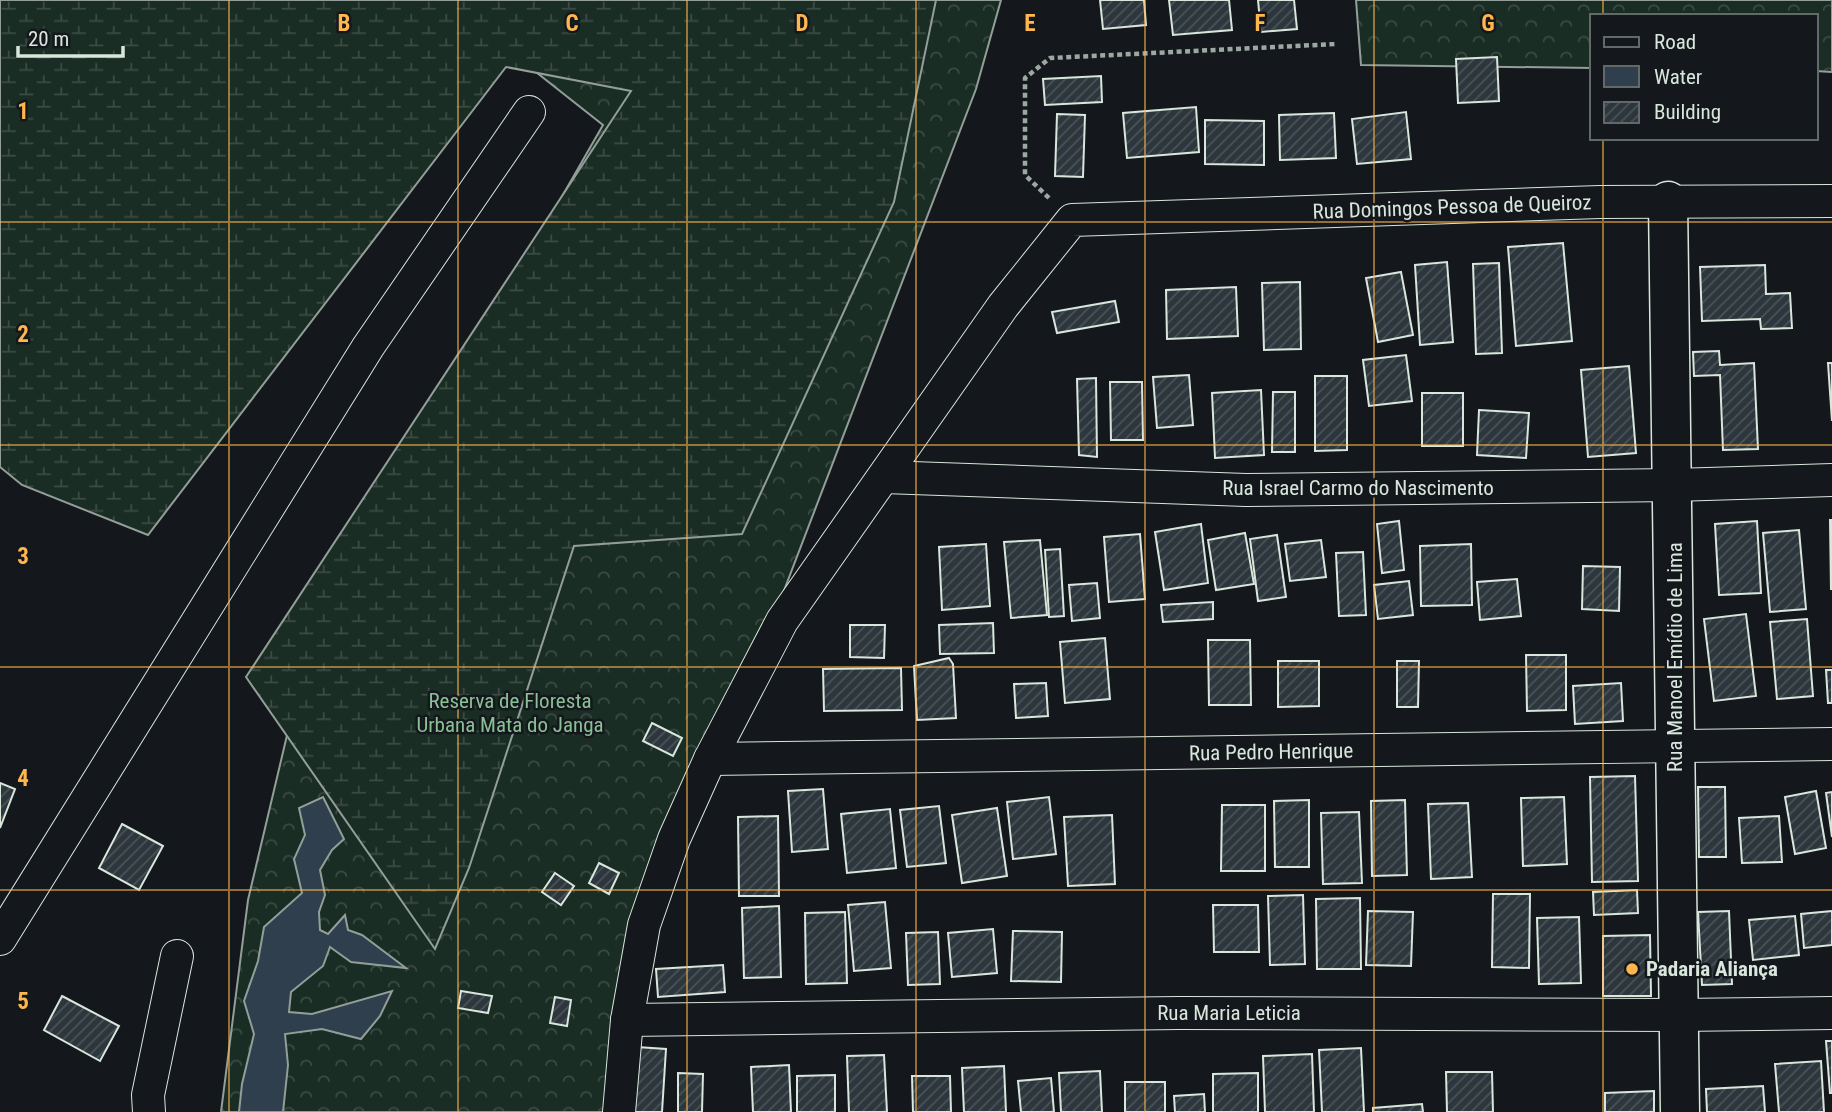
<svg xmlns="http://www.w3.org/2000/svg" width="1832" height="1112" font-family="'Roboto Condensed',sans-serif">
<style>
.forest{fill:url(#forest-crowns);stroke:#939e99;stroke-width:2}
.wetland{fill:url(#wetland-marsh);stroke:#939e99;stroke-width:2}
.water{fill:#2f3f4d;stroke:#939e99;stroke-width:2}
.building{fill:url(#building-hatch);stroke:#d8e6dc;stroke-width:2}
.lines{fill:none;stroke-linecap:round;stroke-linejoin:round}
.street-casing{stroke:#d8e6dc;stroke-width:34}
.secondary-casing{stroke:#d8e6dc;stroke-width:41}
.path{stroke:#9da8a2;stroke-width:4.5;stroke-dasharray:5 3.5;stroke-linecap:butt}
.street{stroke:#14181c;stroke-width:32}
.secondary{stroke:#14181c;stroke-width:38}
.grid{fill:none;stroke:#ffb74d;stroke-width:2;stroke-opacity:0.55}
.poi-dot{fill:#ffb74d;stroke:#14181c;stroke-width:2.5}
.labels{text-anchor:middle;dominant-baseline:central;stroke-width:5;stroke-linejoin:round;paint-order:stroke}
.street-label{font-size:21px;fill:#d8e6dc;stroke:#14181c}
.park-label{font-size:21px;fill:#8ac095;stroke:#14181c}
.poi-label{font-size:21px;font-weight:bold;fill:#d8e6dc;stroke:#14181c;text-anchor:start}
.grid-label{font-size:23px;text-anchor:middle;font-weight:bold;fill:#ffb74d;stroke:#14181c;stroke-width:5;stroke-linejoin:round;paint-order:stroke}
</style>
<defs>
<pattern id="forest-crowns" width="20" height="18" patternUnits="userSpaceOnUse" patternTransform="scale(1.75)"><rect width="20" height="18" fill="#1a2d24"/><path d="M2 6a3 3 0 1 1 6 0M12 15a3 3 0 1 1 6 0" fill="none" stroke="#3b4b43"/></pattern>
<pattern id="wetland-marsh" width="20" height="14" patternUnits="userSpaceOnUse" patternTransform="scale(1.75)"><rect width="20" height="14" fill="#1a2d24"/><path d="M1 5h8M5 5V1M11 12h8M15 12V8" fill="none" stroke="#3b4b43"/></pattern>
<pattern id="building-hatch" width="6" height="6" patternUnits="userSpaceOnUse" patternTransform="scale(1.75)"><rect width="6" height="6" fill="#2c363c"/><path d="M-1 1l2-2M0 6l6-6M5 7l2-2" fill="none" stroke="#4a5358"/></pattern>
</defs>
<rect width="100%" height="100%" fill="#14181c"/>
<!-- forest -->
<g class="forest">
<polygon points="406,0 1001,0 976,89 620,1019 612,1112 221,1112 248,900 311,634 603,125 494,39"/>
<polygon points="1356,0 1832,0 1832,72 1816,71 1816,16 1592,16 1592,68 1361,65"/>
</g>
<!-- wetland -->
<polygon class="wetland" points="0,0 936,0 894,202 742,534 574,546 469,868 435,949 246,677 631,91 506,67 148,535 22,485 0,467"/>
<!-- water -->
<polygon class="water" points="323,797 344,839 332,850 320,870 325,895 319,912 320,930 328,934 345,915 348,930 362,935 406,968 351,962 330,947 323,966 291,992 289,1012 312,1014 392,991 380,1016 361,1039 322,1029 285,1034 288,1065 283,1112 239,1112 242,1084 254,1034 244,1001 258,961 264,927 302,893 294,859 305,835 299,808"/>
<!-- building -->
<g class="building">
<polygon points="1100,0 1144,0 1146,25 1103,29"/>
<polygon points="1169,0 1229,0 1232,30 1173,35"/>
<polygon points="1258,0 1294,0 1297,29 1261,32"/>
<polygon points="1497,57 1499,101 1458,103 1456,59"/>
<polygon points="1101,76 1102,102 1045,105 1043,79"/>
<polygon points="1196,107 1199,152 1127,158 1123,113"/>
<polygon points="1406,112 1411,159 1357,164 1352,119"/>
<polygon points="1334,113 1336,158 1280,160 1279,115"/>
<polygon points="1057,114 1085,115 1083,177 1055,176"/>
<polygon points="1205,120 1264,121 1264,165 1205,164"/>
<polygon points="1563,243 1572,341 1516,346 1508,247"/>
<polygon points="1447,262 1453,342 1420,345 1415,265"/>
<polygon points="1499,263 1502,353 1476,354 1473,264"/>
<polygon points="1765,265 1766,294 1790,293 1792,328 1761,329 1760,319 1702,321 1700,267"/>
<polygon points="1401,272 1413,335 1378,342 1366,278"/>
<polygon points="1300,282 1301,349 1264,350 1262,283"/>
<polygon points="1236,287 1238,336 1167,339 1166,290"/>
<polygon points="1115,301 1119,322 1057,333 1052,312"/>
<polygon points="1719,351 1720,365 1754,363 1758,449 1723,450 1720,375 1694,376 1693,352"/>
<polygon points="1406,355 1412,401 1369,406 1363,360"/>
<polygon points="1828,363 1832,363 1832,421"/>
<polygon points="1629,366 1636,453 1588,457 1581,370"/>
<polygon points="1189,375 1193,425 1157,428 1153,377"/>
<polygon points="1315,376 1347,376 1347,450 1315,451"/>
<polygon points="1096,378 1097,457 1079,455 1077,379"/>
<polygon points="1110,382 1142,382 1143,440 1111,440"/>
<polygon points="1261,390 1264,455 1215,458 1212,393"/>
<polygon points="1273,392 1295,392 1295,452 1272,452"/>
<rect x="1422" y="393" width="41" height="53"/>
<polygon points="1479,410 1529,413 1526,458 1477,455"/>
<polygon points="1830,520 1832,520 1831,590"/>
<polygon points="1399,521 1404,570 1382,573 1377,524"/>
<polygon points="1757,521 1761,593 1719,595 1715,524"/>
<polygon points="1201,524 1208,583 1164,590 1155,532"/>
<polygon points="1799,530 1806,609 1770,612 1763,533"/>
<polygon points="1245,533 1254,584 1216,590 1208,540"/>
<polygon points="1140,534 1145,599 1109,602 1104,537"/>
<polygon points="1277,535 1286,597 1258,601 1250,539"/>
<polygon points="1040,540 1047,615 1011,618 1004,542"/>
<polygon points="1321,540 1326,577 1290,581 1285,544"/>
<polygon points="986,544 990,606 942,610 939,547"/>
<polygon points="1471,544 1472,605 1421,606 1420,546"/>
<polygon points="1060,549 1064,616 1049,617 1045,550"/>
<polygon points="1363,552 1366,615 1339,616 1336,553"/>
<polygon points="1583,566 1620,567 1619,611 1582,609"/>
<polygon points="1517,579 1521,616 1480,620 1477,582"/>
<polygon points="1409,581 1413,615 1378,619 1374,585"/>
<polygon points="1097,583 1100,618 1072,621 1069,585"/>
<polygon points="1213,602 1213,619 1163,622 1161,605"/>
<polygon points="1746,614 1756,696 1714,701 1704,619"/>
<polygon points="1807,619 1813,696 1777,699 1770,622"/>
<polygon points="993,623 994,653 940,654 939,625"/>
<polygon points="850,625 885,625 884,658 850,657"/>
<polygon points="1105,638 1110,699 1065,703 1060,642"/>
<polygon points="1208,640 1250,640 1251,705 1209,705"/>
<polygon points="1526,655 1566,655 1566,710 1527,711"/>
<polygon points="949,658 953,664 956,718 917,720 914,666"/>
<polygon points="1278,661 1319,661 1319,706 1278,707"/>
<polygon points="1397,661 1419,661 1418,707 1397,707"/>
<polygon points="901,668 902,710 824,711 823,669"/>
<polygon points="1826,670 1832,670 1832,703 1828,703"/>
<polygon points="1046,683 1048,716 1016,718 1014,684"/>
<polygon points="1621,683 1623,721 1575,724 1573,686"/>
<polygon points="652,723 682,738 673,756 643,741"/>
<polygon points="1635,776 1638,881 1592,882 1590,777"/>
<polygon points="0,783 15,789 0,828"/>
<polygon points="1698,787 1725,787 1726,857 1699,857"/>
<polygon points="823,789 828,849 792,852 788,791"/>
<polygon points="1816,791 1826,848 1795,854 1785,797"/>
<polygon points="1832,792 1832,837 1826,793"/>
<polygon points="1049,797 1056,854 1013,859 1007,802"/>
<polygon points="1564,797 1567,864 1523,866 1521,798"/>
<polygon points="1309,800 1309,867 1275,867 1274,801"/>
<polygon points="1405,800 1407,875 1372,876 1371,801"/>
<polygon points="1468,803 1472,877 1431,879 1428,804"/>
<polygon points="1222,805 1265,805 1265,871 1221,871"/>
<polygon points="939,806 946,863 907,867 900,810"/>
<polygon points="997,808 1007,876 962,883 952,815"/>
<polygon points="890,809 896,868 847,873 841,814"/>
<polygon points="1359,812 1362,883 1323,884 1321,813"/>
<polygon points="1112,815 1115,884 1068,886 1064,817"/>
<polygon points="778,816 779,896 739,896 738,817"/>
<polygon points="1779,816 1782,862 1742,863 1739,818"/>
<polygon points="122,824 163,846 139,890 99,868"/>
<polygon points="599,863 619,873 609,894 589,883"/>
<polygon points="555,873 574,886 561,905 542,892"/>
<polygon points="1637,890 1638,913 1594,915 1593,892"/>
<polygon points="1493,894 1530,894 1529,968 1492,967"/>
<polygon points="1303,895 1305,964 1270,965 1268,896"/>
<polygon points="1360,898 1361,969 1317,969 1316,899"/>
<polygon points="885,902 891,968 854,971 848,905"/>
<polygon points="1213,905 1258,905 1259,952 1214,952"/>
<polygon points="779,906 781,977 744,978 742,908"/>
<polygon points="1368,911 1413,912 1411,966 1366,965"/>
<polygon points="1729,911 1732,984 1702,985 1698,912"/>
<polygon points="1832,911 1832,945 1804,948 1801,914"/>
<polygon points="845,912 847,983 806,984 805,913"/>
<polygon points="1795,916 1799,955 1753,960 1749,920"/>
<polygon points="1579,917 1581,983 1539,984 1537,918"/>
<polygon points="993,929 997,973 952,977 948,933"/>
<polygon points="1013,931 1062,932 1061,982 1011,981"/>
<polygon points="938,932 940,984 908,985 906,933"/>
<polygon points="1650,935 1651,996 1603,996 1603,936"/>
<polygon points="723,965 725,992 658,997 656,969"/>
<polygon points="461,991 492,996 488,1013 458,1008"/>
<polygon points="62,996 119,1026 100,1061 44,1030"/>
<polygon points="555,997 571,1000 567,1026 550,1023"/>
<polygon points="1826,1041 1832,1041 1832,1093 1830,1093"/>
<polygon points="637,1047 666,1049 662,1112 633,1112"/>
<polygon points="1361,1048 1364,1112 1322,1112 1319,1050"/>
<polygon points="1312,1054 1314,1112 1265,1112 1263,1056"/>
<polygon points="884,1055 887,1112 849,1112 847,1056"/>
<polygon points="1821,1061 1824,1112 1779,1112 1775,1064"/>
<polygon points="789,1065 791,1112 753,1112 751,1067"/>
<polygon points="1004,1066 1006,1112 964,1112 962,1068"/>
<polygon points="1100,1071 1102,1112 1061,1112 1059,1073"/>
<polygon points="1446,1072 1492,1072 1493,1112 1447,1112"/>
<polygon points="678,1073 703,1074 702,1112 678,1112"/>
<polygon points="1258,1073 1258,1112 1213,1112 1213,1074"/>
<polygon points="835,1075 835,1112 797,1112 797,1076"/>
<polygon points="912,1076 950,1076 951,1112 913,1112"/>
<polygon points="1051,1078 1054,1112 1021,1112 1018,1081"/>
<rect x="1125" y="1082" width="40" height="30"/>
<polygon points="1763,1086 1765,1112 1707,1112 1706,1089"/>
<polygon points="1654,1091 1654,1112 1605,1112 1605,1093"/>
<polygon points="1204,1094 1205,1112 1175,1112 1174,1096"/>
<polygon points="1422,1104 1423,1112 1373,1112 1373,1108"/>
</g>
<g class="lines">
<defs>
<g id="street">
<polyline points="884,477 1246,490 1674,485 1832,480"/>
<polyline points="710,759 1832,744"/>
<polyline points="0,939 368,347 529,112"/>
<polyline points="627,1020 1179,1013 1679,1015 1832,1013"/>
<polyline points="149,1112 148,1095 177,956"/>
<polyline points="619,1112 627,1020 644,925 674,839 710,759 782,621 1003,306 1072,220 1600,202 1832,201"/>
</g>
<polyline id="secondary" points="1668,201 1680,1112"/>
</defs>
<!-- street casing -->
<use href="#street" class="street-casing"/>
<!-- secondary casing -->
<use href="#secondary" class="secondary-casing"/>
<!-- path -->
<polyline class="path" points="1049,198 1025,175 1025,78 1050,58 1337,44"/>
<!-- street -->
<use href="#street" class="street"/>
<!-- secondary -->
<use href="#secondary" class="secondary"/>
</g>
<!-- grid -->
<path class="grid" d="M229,0V1112M458,0V1112M687,0V1112M916,0V1112M1145,0V1112M1374,0V1112M1603,0V16M1603,138V1112M0,222H1832M0,445H1832M0,667H1832M0,890H1832"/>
<!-- markers -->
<circle class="poi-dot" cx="1632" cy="969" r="7"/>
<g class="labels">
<!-- street labels -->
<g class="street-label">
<text transform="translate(1452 207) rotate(-2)">Rua Domingos Pessoa de Queiroz</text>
<text x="1358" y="488">Rua Israel Carmo do Nascimento</text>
<text transform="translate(1675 657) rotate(-90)">Rua Manoel Emídio de Lima</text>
<text transform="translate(1271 752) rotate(-1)">Rua Pedro Henrique</text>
<text x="1229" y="1013">Rua Maria Leticia</text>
</g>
<!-- park labels -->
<g class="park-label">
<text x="510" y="701">Reserva de Floresta<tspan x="510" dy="24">Urbana Mata do Janga</tspan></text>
</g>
<!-- poi labels -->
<g class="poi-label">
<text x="1646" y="969">Padaria Aliança</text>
</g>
</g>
<g class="grid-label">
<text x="344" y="31">B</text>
<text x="572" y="31">C</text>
<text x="802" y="31">D</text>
<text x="1030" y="31">E</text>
<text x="1260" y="31">F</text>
<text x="1488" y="31">G</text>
<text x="23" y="119">1</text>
<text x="23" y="342">2</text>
<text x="23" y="564">3</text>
<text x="23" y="786">4</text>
<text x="23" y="1009">5</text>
</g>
<!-- legend -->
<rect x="1590" y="14" width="228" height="126" fill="#14181c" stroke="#626a69" stroke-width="2"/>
<rect x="1604" y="37" width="35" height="10" fill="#14181c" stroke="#626a69" stroke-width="2"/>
<text x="1654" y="49" font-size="21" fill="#d8e6dc">Road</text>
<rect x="1604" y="66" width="35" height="21" fill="#2f3f4d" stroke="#626a69" stroke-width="2"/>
<text x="1654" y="84" font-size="21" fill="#d8e6dc">Water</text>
<rect x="1604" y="102" width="35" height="21" fill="url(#building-hatch)" stroke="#626a69" stroke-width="2"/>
<text x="1654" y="119" font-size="21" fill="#d8e6dc">Building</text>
<!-- scale -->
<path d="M18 46v10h105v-10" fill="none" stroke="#d8e6dc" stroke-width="3.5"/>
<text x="28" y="46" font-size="21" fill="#d8e6dc" stroke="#14181c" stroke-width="5" paint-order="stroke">20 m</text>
</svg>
